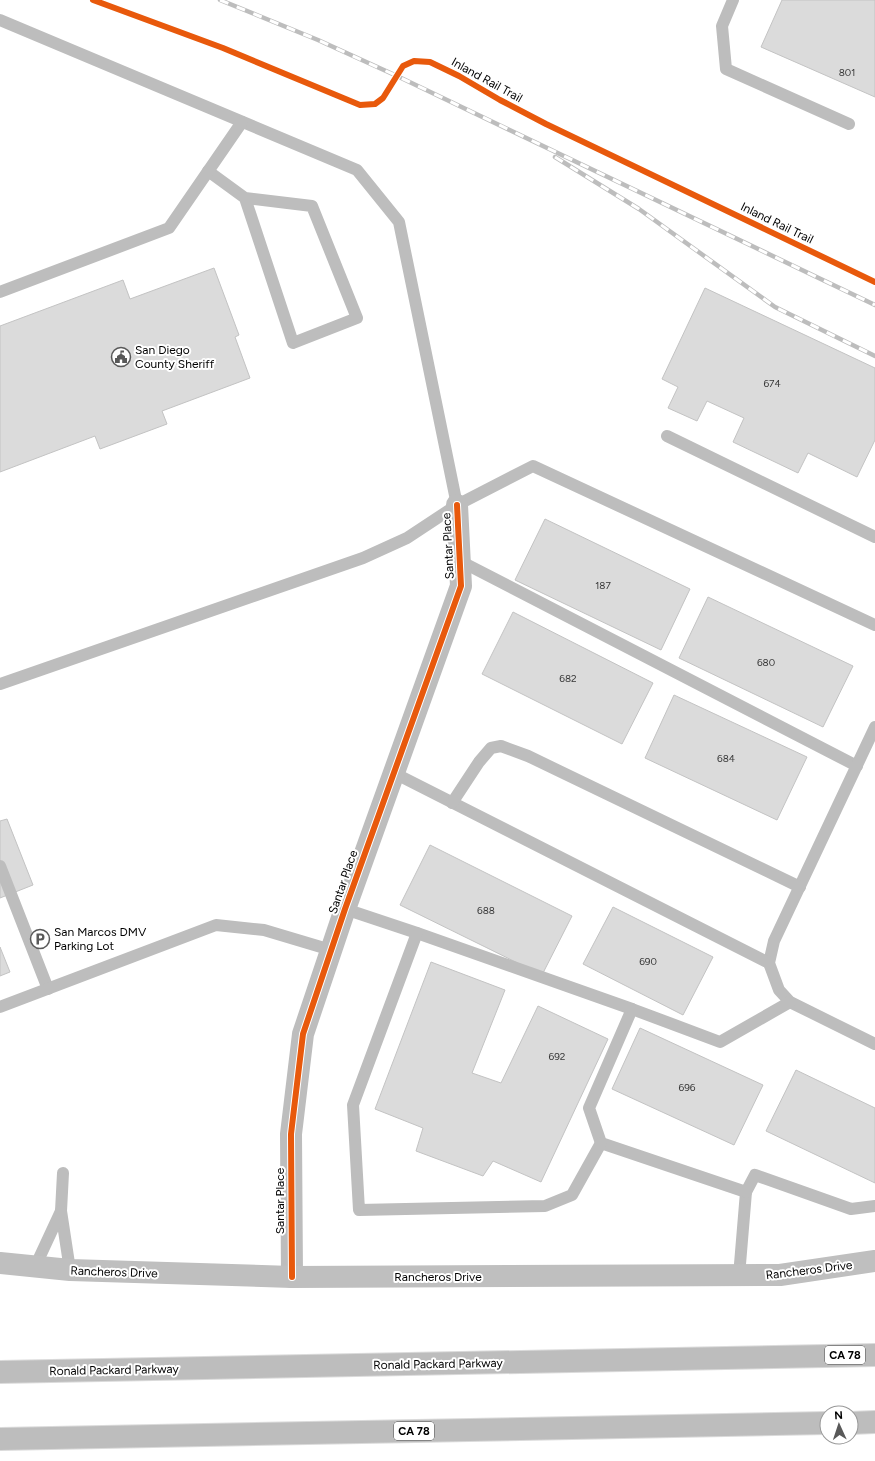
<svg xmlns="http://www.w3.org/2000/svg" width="875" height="1461" font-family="Figtree,sans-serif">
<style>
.building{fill:#dbdbdb;stroke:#c3c3c3}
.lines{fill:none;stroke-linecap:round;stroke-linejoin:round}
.motorway-casing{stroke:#dbdbdb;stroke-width:24}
.service{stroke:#bdbdbd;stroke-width:12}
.minor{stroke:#bdbdbd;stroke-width:22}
.secondary{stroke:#bfbfbf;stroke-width:22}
.motorway{stroke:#bdbdbd;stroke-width:22}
.rail-casing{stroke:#bdbdbd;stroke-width:4.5}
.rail{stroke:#fff;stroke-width:3;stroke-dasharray:9;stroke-linecap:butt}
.cycleway-casing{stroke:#fff;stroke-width:8}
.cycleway{stroke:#e8590c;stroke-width:6}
.labels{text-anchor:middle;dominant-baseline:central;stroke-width:4;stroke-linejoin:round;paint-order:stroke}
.number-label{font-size:10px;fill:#373737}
.shield{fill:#fff;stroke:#4c4c4c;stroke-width:1}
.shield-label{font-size:11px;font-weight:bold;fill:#000}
.street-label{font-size:12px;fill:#000;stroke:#fff}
.poi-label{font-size:12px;fill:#000;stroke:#fff;text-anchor:start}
</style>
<rect width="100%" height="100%" fill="#fff"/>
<!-- building -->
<g class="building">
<polygon points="782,0 875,0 875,97 761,47"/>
<polygon points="214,268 239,335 235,337 250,378 162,411 167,424 100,449 95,436 0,472 0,326 123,280 130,299"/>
<polygon points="705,288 875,368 875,440 857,477 808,453 798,473 733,442 744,418 707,401 697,421 668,408 678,387 662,379"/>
<polygon points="545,519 690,589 661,650 515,580"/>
<polygon points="708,597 853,666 823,727 679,658"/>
<polygon points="513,612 653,683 622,744 482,674"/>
<polygon points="674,695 807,757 777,820 645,758"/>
<polygon points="7,819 33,885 0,898 0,821"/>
<polygon points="430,845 572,916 542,975 400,905"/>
<polygon points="613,907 713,957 683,1015 583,964"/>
<polygon points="0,947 10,972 0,976"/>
<polygon points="431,962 505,990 472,1073 501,1083 538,1006 608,1039 541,1182 493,1161 483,1176 416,1151 423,1128 375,1109"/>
<polygon points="640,1028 763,1085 734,1145 612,1089"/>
<polygon points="796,1070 875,1108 875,1183 766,1131"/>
</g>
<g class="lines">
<defs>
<g id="motorway">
<polyline points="0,1372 875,1355"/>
<polyline points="851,1423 875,1422"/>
<polyline points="0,1439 827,1423"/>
</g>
</defs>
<!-- motorway casing -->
<use href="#motorway" class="motorway-casing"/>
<!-- service -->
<g class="service">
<polyline points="733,0 722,26 726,69 849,124"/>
<polyline points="0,20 357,170 399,222 457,505"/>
<polyline points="208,171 245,198 293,343 357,318 312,206 245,198"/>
<polyline points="0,292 169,228 242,122"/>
<polyline points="667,436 875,537"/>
<polyline points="460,561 857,766"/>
<polyline points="0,684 363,558 407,538 457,505 533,466 875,625"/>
<polyline points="875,727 774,941 769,963 779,990 790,1002 875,1044"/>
<polyline points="394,773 769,963"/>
<polyline points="452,803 479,762 491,748 501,746 528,756 800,887"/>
<polyline points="0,866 48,989"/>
<polyline points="345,909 417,933 632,1009 589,1108 601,1143 746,1192 739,1276"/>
<polyline points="417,933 353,1105 359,1210 545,1206 572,1195 601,1143"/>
<polyline points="0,1007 216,925 264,930 331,950"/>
<polyline points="632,1009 720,1042 790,1002"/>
<polyline points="63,1173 61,1211 70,1270"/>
<polyline points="746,1192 755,1175 851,1209 875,1206"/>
<polyline points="35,1267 61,1211"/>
</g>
<!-- minor -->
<polyline class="minor" points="292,1277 291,1134 303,1034 345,909 461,586 457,505"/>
<!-- secondary -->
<polyline class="secondary" points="0,1263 70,1270 292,1277 780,1275 875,1261"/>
<!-- motorway -->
<use href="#motorway" class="motorway"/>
<defs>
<g id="rail">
<polyline points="220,0 318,40 397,76 875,305"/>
<polyline points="555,157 639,209 775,307 875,356"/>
</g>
</defs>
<!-- rail casing -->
<use href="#rail" class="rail-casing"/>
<!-- rail -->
<use href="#rail" class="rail"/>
<defs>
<g id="cycleway">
<polyline points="93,0 223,48 360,105 375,104 383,98 403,66 414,61 430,62 459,76 500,100 546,124 875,282"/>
<polyline points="292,1277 291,1134 303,1034 345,909 461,586 457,505"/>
</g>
</defs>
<!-- cycleway casing -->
<use href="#cycleway" class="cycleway-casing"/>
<!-- cycleway -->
<use href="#cycleway" class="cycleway"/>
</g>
<!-- icons -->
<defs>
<symbol id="civic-ring" viewBox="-11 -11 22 22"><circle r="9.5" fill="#fff" stroke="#595959" stroke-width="1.5"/><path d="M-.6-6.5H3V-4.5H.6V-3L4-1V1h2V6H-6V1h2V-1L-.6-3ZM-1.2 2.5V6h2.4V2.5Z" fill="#595959"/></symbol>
<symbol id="parking-ring" viewBox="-11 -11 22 22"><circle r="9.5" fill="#fff" stroke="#595959" stroke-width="1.5"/><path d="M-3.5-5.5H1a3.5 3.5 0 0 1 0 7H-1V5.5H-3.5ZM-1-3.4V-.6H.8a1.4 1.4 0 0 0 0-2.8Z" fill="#595959"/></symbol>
</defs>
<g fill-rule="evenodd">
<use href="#civic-ring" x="110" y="346" width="22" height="22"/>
<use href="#parking-ring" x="29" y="928" width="22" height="22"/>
</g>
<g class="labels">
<!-- number labels -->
<g class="number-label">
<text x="847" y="72">801</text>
<text x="772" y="383">674</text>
<text x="603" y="585">187</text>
<text x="766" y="662">680</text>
<text x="568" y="678">682</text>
<text x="726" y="758">684</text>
<text x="486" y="910">688</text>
<text x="648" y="961">690</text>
<text x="557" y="1056">692</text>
<text x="687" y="1087">696</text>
</g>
<!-- shield labels -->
<g class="shield">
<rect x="825" y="1346" width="40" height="18" rx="3"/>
<rect x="394" y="1422" width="40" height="18" rx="3"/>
</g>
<g class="shield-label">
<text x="845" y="1355">CA 78</text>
<text x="414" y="1431">CA 78</text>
</g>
<!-- street labels -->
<g class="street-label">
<text transform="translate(487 80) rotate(29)">Inland Rail Trail</text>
<text transform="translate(777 223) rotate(26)">Inland Rail Trail</text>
<text transform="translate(448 546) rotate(-93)">Santar Place</text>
<text transform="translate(343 882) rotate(-71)">Santar Place</text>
<text transform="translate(280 1201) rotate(-90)">Santar Place</text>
<text transform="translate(809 1270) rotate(-7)">Rancheros Drive</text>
<text transform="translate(114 1272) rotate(2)">Rancheros Drive</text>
<text x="438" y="1277">Rancheros Drive</text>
<text transform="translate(438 1364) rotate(-1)">Ronald Packard Parkway</text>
<text transform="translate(114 1370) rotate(-1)">Ronald Packard Parkway</text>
</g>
<!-- poi labels -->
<g class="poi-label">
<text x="135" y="350">San Diego<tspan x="135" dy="14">County Sheriff</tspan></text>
<text x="54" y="932">San Marcos DMV<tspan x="54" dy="14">Parking Lot</tspan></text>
</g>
</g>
<!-- north arrow -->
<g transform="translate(839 1425) rotate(357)"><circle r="19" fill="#ffffff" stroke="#999999"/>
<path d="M0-3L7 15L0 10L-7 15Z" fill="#595959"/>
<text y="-6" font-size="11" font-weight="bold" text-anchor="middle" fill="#000000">N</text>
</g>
</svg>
